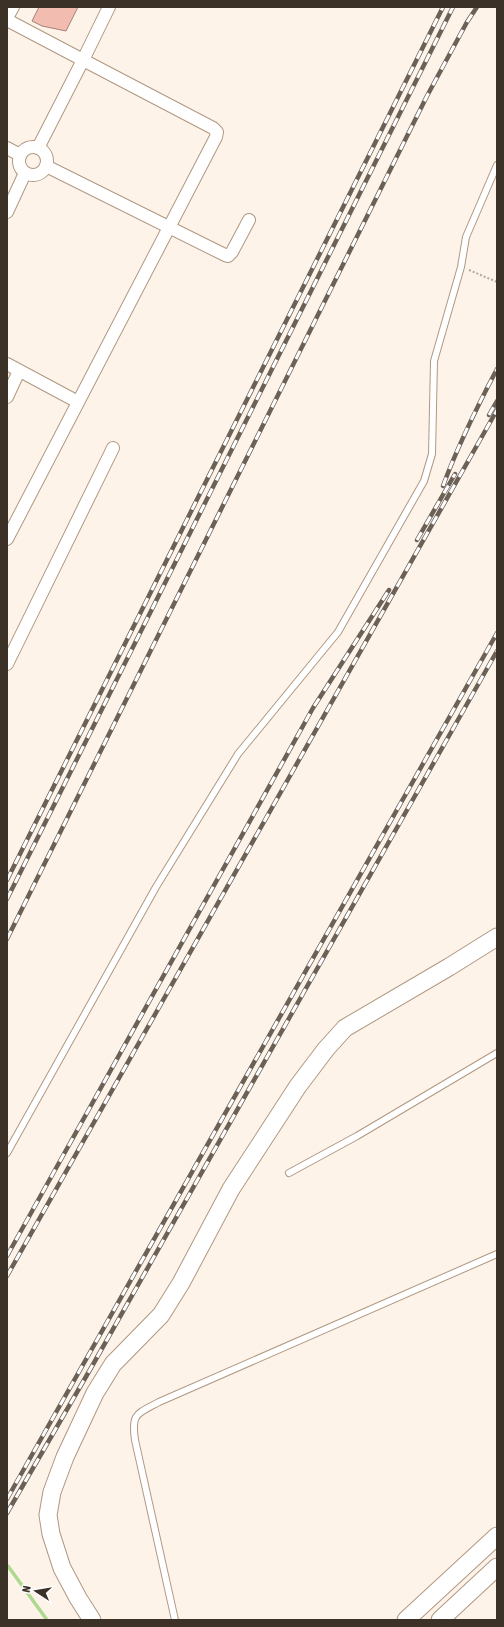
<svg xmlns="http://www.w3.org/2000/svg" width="504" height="1627" font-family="'Asap Condensed',sans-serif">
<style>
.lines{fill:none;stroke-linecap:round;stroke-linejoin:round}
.stream{stroke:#adda8f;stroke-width:3.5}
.building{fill:#f3bcb0;stroke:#a48179}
.lane-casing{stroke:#b09880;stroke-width:8}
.street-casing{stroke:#b09880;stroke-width:14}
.secondary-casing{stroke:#b09880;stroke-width:19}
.path{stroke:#b2a79d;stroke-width:2;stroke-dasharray:2 2;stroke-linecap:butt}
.lane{stroke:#fff;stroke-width:6}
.street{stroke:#fff;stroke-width:12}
.secondary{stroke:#fff;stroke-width:17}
.rail-casing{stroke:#6b6157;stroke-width:4.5}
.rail{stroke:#fff;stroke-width:3;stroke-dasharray:9;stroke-linecap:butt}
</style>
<rect width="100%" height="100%" fill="#fef3e9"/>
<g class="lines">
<!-- stream -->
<polyline class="stream" points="8,1566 47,1620"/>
</g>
<!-- building -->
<polygon class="building" points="39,7 78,7 66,31 42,26 32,21"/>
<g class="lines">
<defs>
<g id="lane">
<polyline points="7,1153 156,887 238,754 338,632 424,481 432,454 434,361 461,267 466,237 497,165"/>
<polyline points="289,1173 357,1136 497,1053"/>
<path d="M175,1620L135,1440C131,1413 137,1414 159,1402L497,1254"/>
</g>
<g id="street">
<polyline points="7,18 13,7"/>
<polyline points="7,20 83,60 38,148"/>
<circle cx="33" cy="161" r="14"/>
<polyline points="7,148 20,155"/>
<polyline points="46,166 225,255 228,256 232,252 249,220"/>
<polyline points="7,212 25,173"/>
<polyline points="7,364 78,402"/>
<polyline points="7,397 19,371"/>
<polyline points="7,539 216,137 217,132 213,128 83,60 109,7"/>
<polyline points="7,664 113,448"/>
</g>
<g id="secondary">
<polyline points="92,1620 78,1598 62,1568 51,1534 48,1515 52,1492 65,1457 95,1393 113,1364 161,1315 181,1283 231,1189 298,1086 326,1049 345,1028 449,967 497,937"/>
<polyline points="406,1620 497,1536"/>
<polyline points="440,1620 497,1567"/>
</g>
</defs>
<!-- lane casing -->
<use href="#lane" class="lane-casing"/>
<!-- street casing -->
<use href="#street" class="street-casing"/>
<!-- secondary casing -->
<use href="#secondary" class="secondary-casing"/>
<!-- path -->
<polyline class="path" points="469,270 497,282"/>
<!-- lane -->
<use href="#lane" class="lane"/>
<!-- street -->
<use href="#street" class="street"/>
<!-- secondary -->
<use href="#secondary" class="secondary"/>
<defs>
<g id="rail">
<polyline points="489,415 497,401"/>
<path d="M443,486C458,445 477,407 497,369"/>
<polyline points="417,540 455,474"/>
<polyline points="7,880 443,7"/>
<polyline points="7,899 453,7"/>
<polyline points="7,939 427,96 467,22 477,7"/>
<polyline points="7,1256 313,708 389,590"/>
<polyline points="7,1276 497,410"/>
<polyline points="7,1499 497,633"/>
<polyline points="7,1513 91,1368 497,651"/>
</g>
</defs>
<!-- rail casing -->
<use href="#rail" class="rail-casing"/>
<!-- rail -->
<use href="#rail" class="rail"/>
</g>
<!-- border -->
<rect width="504" height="1627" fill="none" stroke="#3b3127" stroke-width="16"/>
<!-- north arrow -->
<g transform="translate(36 1591) rotate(282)" stroke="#ffffff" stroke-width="3" paint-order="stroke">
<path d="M0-3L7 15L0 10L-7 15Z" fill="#3b3127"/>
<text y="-6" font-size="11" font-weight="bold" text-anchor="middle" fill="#3b3127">N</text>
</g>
</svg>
